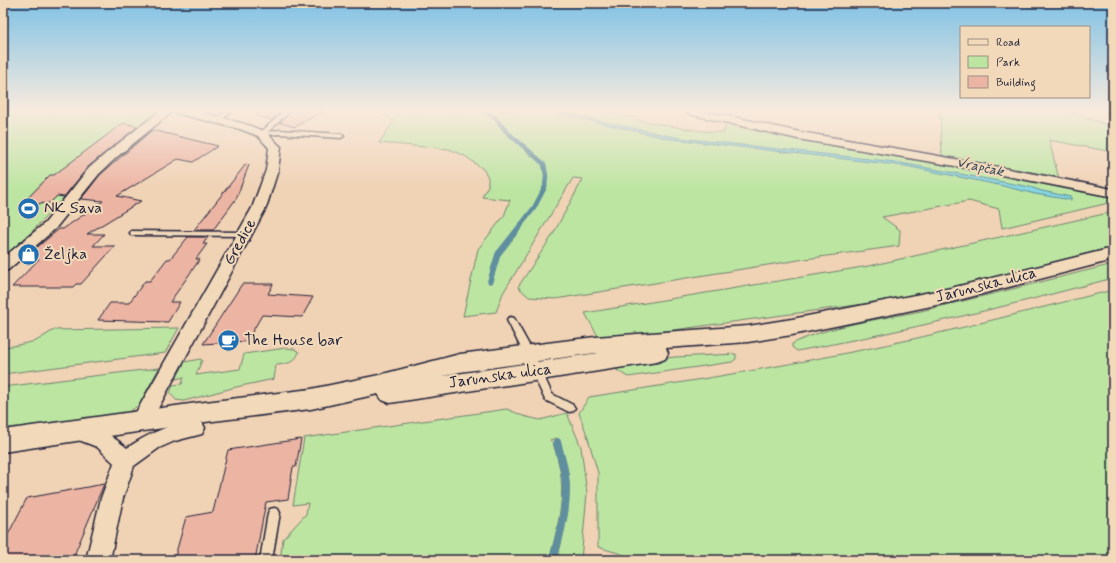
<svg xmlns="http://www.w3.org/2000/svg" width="1116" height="563" font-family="Mynerve,sans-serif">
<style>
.green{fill:#bce5a1;stroke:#6f846e}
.water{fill:#86d6e1;stroke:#5e8e9f}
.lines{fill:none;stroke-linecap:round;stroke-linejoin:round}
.stream-far2{stroke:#5e8e9f;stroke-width:4.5}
.stream-far1{stroke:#5e8e9f;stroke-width:5.5}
.stream{stroke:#5e8e9f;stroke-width:8}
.building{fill:#ecb4a3;stroke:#22223b}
.service-casing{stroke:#22223b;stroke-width:3}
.minor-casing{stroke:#22223b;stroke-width:3}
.tertiary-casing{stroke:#22223b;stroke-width:3}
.service{fill:#f1d9b9;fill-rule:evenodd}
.minor{fill:#f1d9b9;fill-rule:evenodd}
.tertiary{fill:#f1d9b9;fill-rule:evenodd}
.labels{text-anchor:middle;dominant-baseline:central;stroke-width:4;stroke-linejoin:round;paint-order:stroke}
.far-water-label{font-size:14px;font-style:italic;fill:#36465c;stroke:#f1d9b9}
.poi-label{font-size:16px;fill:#22223b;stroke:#f1d9b9;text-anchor:start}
.street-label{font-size:16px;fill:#22223b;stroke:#f1d9b9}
</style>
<rect width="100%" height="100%" fill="#f0d2b5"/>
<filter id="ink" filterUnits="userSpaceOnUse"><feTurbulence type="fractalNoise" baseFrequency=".025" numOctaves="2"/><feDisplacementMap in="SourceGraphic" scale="8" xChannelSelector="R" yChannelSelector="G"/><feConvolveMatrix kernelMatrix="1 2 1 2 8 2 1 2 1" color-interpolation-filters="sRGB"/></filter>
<g filter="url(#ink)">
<!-- green -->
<g class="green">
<polygon points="3,111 157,111 150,117 154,118 88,172 20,244 3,258"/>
<polygon points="376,111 601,111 636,118 636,120 694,130 723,133 728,122 1113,195 1113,202 1002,228 999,209 969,201 882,217 900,230 899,246 805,259 555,299 529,297 518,287 552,236 583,179 573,178 503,293 496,312 463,316 478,249 504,216 510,200 482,197 488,186 488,177 483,169 465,156 449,149 379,143 394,121"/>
<polygon points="940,111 1066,111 1113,127 1113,152 1049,140 1059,179 942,156"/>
<polygon points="1113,212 1113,247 942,290 871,303 600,340 585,313 869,266"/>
<path d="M1113,264V278C1009,306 904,331 797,351L792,347V344C826,326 882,319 921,311C985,296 1049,280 1113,264Z"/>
<path d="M1113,290V560H641L598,547V473L587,435L579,413L589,397C698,380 806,363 913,339C980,324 1046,306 1113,290Z"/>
<polygon points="179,328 165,353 3,374 3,347 13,346 36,341 54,330"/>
<path d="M286,348L294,349L299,352C295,363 287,364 276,365L274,379L236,387L184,401L176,400L170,393L173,385L182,384L184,377L176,379L185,362L200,359L202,360L196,375L240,369L244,354Z"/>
<polygon points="736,354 736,359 732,362 628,377 615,369 641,361 675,357"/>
<polygon points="159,368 139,405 126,414 3,430 3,387"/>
<path d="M507,409L523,416L540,420L567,413L581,447L587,493L581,560H557C564,533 572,503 568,475C567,464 563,453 560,442L556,438L550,440L553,443C556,454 560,466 561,477C564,504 556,534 549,560H280L283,539L306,514L308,503L293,505L304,438Z"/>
</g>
<!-- water -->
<polygon class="water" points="546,111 555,111 679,138 895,162 1030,187 1042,191 1071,197 1071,200 1035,194 999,185 906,166 671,139"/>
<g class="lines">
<!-- stream-far2 -->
<polyline class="stream-far2" points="485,111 495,118 507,132 544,164 546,176 545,187 534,208 520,226"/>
<!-- stream-far1 -->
<polyline class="stream-far1" points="490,281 498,254 521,225"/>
<!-- stream -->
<path class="stream" d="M553,560C560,533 569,503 565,475C563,464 560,453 557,442"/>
</g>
<!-- building -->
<g class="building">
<polygon points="256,111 281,111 272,120 255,115"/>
<polygon points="291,111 323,111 295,127 280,123"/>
<polygon points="123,123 138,126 88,167 64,197 57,196 50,203 21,205 50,175 54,175"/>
<polygon points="152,130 218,146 193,162 178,159 117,196 141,201 87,234 104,234 93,246 115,246 81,284 76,284 73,287 12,287 39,259 23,259 59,229 63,229 103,201 81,199 100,175"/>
<polygon points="246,164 249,165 236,199 213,230 194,230"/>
<polygon points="188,237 208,237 203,244 207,244 196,259 200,259 170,302 180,302 168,322 98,320 110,303 129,303 145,281 150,281 167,259 170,259"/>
<polygon points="242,284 273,284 268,294 313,297 302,317 262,315 247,341 203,344"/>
<polygon points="301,439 296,467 293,467 288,499 266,502 255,560 174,560 186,517 213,512 228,450"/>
<polygon points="104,484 72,560 3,560 3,544 27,498"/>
</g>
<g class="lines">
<defs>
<g id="service">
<polygon points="226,111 232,111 220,121 216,121 216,119"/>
<polygon points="284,111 290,111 268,132 279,130 341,134 344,136 341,138 279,134 260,135 260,133"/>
<polygon points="131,231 244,232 248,234 244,236 134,235 131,235 130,233"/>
<polygon points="511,317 514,318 534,354 552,394 573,405 575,408 573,411 570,412 567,411 545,400 524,354 507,320 508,318"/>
<polygon points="274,508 278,509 280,513 272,560 260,560 268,513 270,509"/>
</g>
<g id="minor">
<polygon points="160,111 173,111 118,156 99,174 55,229 8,270 3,271 3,258 45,223 89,168 110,150"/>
<polygon points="174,111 199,111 248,125 266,132 281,147 278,170 266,208 147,429 140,431 133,429 130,423 252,208 266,170 269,148 258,136 240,129 175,113"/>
<path d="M684,111C725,111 765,126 806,133C909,150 1011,169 1113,189V197L961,167L798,139L689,114Z"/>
<path d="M195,419L202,422L205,428L202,434L175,441L159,448L134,466L123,498L110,560H86L101,498L114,463L97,447L71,437L68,431L71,425C88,419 114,437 127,448C149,433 169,425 195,419Z"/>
</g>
<path id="tertiary" d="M1113,248V260L951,302L792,335L748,342L666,348L668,353L665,359L657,362L390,403L382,400L378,394L311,409L197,423L3,452V430L197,403L311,389L379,375L460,354L595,337L748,326L792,319L951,288ZM595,353H598L443,376L460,372Z"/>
</defs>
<!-- service casing -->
<use href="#service" class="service-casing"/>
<!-- minor casing -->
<use href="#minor" class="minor-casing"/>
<!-- tertiary casing -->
<use href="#tertiary" class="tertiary-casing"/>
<!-- service -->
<use href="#service" class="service"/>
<!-- minor -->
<use href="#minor" class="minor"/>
<!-- tertiary -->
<use href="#tertiary" class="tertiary"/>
</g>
</g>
<!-- sky -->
<linearGradient id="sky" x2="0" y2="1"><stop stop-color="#81c2e5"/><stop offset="0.58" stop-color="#f8ebde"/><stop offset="1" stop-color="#f8ebde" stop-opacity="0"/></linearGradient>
<rect width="1116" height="190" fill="url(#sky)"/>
<!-- icons -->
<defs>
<symbol id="stadium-disc" viewBox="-11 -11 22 22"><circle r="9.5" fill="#1f6fb2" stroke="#f1d9b9"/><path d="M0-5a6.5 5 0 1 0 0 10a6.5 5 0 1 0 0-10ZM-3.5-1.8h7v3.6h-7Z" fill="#fff"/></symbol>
<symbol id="shop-disc" viewBox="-11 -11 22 22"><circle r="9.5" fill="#1f6fb2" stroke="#f1d9b9"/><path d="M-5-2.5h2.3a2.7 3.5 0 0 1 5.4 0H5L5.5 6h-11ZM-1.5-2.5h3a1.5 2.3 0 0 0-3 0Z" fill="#fff"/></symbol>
<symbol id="cafe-disc" viewBox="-11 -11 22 22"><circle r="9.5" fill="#1f6fb2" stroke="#f1d9b9"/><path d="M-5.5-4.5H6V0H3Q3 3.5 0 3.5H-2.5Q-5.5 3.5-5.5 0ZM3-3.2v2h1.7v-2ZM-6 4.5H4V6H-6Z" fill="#fff"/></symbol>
</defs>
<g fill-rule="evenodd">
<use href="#stadium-disc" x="16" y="196" width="25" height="25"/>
<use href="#shop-disc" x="16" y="242" width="25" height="25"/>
<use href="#cafe-disc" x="216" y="328" width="25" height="25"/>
</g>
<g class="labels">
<!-- far-water labels -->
<g class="far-water-label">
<text transform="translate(980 167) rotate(12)">Vrapčak</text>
</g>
<!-- poi labels -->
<g class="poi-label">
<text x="44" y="208">NK Sava</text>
<text x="44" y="254">Željka</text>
<text x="244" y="340">The House bar</text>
</g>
<!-- street labels -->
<g class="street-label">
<text transform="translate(240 242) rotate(-61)">Gredice</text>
<text transform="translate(986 285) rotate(-14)">Jarunska ulica</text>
<text transform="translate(500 376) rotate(-8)">Jarunska ulica</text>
</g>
</g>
<!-- margin -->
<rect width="1116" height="563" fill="none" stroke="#f1d9b9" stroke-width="16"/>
<rect x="8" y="8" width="1100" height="547" fill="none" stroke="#22223b" stroke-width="1.5" filter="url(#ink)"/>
<!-- legend -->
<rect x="960" y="26" width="130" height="72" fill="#f1d9b9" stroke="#9e9087"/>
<rect x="968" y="39" width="20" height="6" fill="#f1d9b9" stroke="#9e9087"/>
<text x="996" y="46" font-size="12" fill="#22223b">Road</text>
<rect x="968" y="56" width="20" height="12" fill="#bce5a1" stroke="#9e9087"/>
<text x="996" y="66" font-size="12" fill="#22223b">Park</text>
<rect x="968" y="76" width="20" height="12" fill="#ecb4a3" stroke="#9e9087"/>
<text x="996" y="86" font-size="12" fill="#22223b">Building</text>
</svg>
